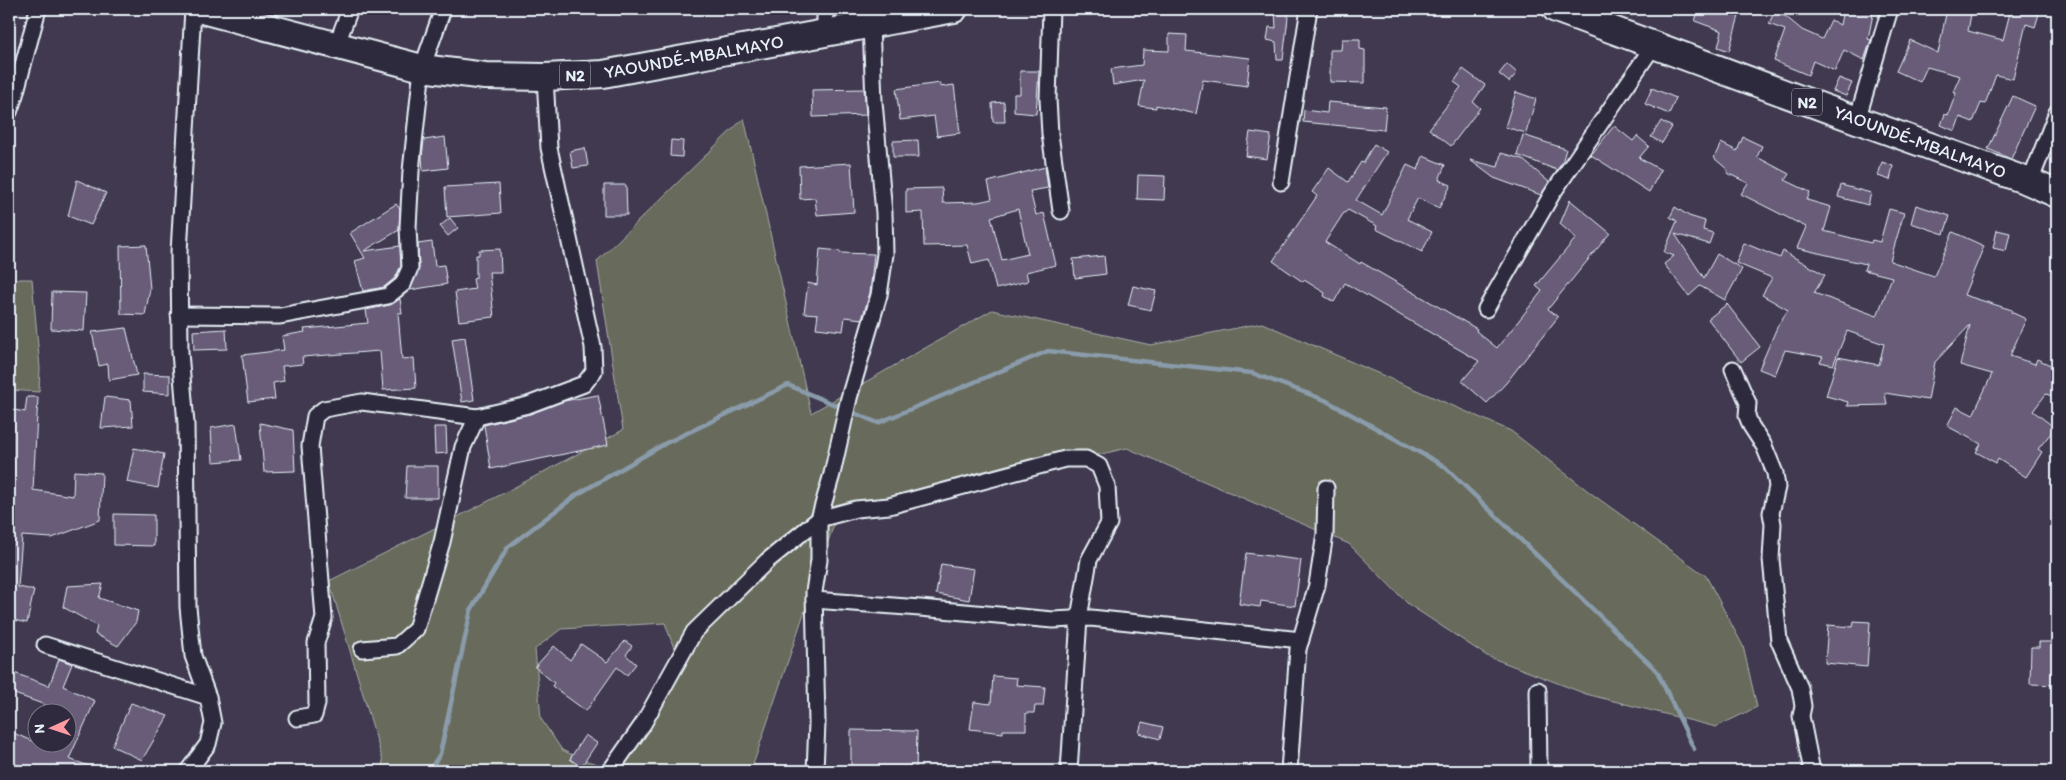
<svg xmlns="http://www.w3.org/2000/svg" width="2066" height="780" font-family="Itim,sans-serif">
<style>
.green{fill:#686b5c;stroke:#a8aeaa;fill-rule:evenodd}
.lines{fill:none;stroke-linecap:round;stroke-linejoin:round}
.stream{stroke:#8a9cab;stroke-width:4.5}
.building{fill:#675c79;stroke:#e8f1f8;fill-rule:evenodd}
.street-casing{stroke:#e8f1f8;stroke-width:19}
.highway-casing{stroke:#e8f1f8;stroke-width:30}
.street{stroke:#2f2a3d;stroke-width:15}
.highway{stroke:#2f2a3d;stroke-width:26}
.labels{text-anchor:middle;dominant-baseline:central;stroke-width:5;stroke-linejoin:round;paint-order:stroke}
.shield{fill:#2f2a3d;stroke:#b0b5c0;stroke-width:1}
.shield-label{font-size:16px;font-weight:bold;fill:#e8f1f8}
.street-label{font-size:18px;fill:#e8f1f8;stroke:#2f2a3d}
</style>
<rect width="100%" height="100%" fill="#40394f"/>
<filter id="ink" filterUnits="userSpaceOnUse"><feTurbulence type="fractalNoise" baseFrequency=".02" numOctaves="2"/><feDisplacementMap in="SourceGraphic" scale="10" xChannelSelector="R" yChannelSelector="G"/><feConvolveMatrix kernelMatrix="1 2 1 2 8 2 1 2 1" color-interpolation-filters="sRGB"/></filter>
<g filter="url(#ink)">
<!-- green -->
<g class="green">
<path d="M744,118L811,413L992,310L1151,345L1262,323L1511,431L1592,494L1706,576L1743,646L1757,707L1716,727L1586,694L1487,656L1408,604L1349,544L1127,448L836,518L751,771H381L383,761L329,581L479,506L623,430L597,261ZM665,623L682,671L617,769L583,760L562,750L541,719L535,649L561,629Z"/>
<polygon points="32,279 40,368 39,392 9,390 9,279"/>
</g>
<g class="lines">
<!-- stream -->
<polyline class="stream" points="429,771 440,754 471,610 508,547 578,494 666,443 788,385 878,423 1048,351 1252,373 1325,400 1444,466 1657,671 1694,749"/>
</g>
<!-- building -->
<g class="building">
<polygon points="1275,9 1289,9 1283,60 1277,60 1276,42 1267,40 1269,27 1276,28"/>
<polygon points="1699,9 1741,9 1729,51 1718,47 1722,31 1695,21"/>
<polygon points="1843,9 1874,9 1868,39 1871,40 1864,60 1844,50 1835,71 1813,61 1808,75 1774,61 1785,30 1769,24 1774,12 1785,16 1802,30 1822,39 1831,20 1840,25"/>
<polygon points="1947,9 1971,14 1968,31 2003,40 2011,9 2021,9 2039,14 2035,27 2026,24 2013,79 1996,75 1985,104 1981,103 1973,122 1960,117 1955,131 1941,125 1945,114 1948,115 1956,93 1953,92 1960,76 1927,67 1920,82 1896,71 1910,40 1938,53"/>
<polygon points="1169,34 1187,35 1186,51 1250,58 1247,86 1203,80 1196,114 1156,105 1156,108 1139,106 1144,80 1113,85 1111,69 1142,65 1143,50 1169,51"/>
<polygon points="1342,39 1360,39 1360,49 1365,50 1365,83 1330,82 1330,50 1341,50"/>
<polygon points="1507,64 1517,73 1509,82 1499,74"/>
<polygon points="1463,69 1485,85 1473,102 1480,108 1451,146 1429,129 1461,87 1454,82"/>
<polygon points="1020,71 1039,71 1036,114 1014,112 1014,94 1020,94"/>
<polygon points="1839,78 1852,83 1846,96 1833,91"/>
<polygon points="940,83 940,87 954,85 960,133 937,136 934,116 900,120 896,89"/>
<polygon points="1652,88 1676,98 1669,114 1645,104"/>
<polygon points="864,89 866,115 813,117 812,90"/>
<polygon points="1516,92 1536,99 1526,133 1505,127"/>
<polygon points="2013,96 2035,106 2011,159 1988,149"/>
<polygon points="1004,102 1005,122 993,122 992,103"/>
<polygon points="1328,102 1386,107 1384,130 1303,122 1304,110 1327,113"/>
<polygon points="1661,121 1672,127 1662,143 1651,137"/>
<polygon points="1614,126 1633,141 1637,136 1649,146 1639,158 1661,170 1649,192 1591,155"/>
<polygon points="1250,132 1271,135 1267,159 1246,156"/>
<polygon points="1523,135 1566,149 1562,163 1557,170 1517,155"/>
<polygon points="445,137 448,168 423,171 422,157 424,140"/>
<polygon points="1743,137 1762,146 1757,157 1789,174 1785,180 1810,192 1807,200 1831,207 1824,231 1871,243 1872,240 1880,242 1889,209 1904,213 1890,261 1934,276 1953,232 1984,246 1964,295 2012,310 2011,312 2026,319 2010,356 2035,364 2037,359 2057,368 2057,385 2052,396 2046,394 2033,411 2055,428 2038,449 2042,452 2026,477 1998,459 1996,463 1976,452 1981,444 1947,426 1957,407 1973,415 1992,374 1960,365 1970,325 1935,362 1928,400 1885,393 1887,405 1847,406 1848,402 1826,396 1838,357 1879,365 1884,344 1847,331 1833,365 1820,362 1823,357 1785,350 1775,375 1759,369 1778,325 1788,310 1762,295 1772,278 1736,263 1744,243 1780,258 1783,251 1825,275 1814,293 1877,316 1892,277 1864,270 1866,264 1797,248 1806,227 1741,194 1748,183 1727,173 1728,170 1714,158 1721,143 1737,151"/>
<polygon points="671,140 683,141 682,157 670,156"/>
<polygon points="918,140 919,157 893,157 893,141"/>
<polygon points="1374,144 1387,152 1356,200 1382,215 1407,165 1418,170 1423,156 1445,165 1439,180 1451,185 1439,208 1418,198 1407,219 1432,232 1422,252 1376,229 1377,226 1348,210 1343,214 1325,242 1360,264 1361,262 1477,329 1476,331 1497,348 1542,291 1536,286 1576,238 1560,224 1570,200 1610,233 1548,309 1558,317 1506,383 1487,403 1462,381 1479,361 1345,283 1334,302 1324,296 1325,293 1304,280 1303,282 1273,261 1317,196 1312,192 1329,168 1348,182 1361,162 1363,163"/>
<polygon points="585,148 588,166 573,168 570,151"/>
<polygon points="1501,153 1522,159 1549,182 1541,195 1494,178 1470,160 1498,167"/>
<polygon points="1882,162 1893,166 1890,180 1878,176"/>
<polygon points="851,163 854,212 817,215 815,198 800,199 799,166"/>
<path d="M1045,167L1048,188L1030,191L1036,215L1044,213L1056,265L1026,272L1028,281L996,289L989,260L972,264L967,245L924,246L923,212L906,213V189L942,188L943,203L978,202L992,199L988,182ZM1018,209L1028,254L1002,260L991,217Z"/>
<polygon points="1138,175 1165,176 1164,200 1137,199"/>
<polygon points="77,180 106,193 91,225 68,216"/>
<polygon points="499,184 501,213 447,217 445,187"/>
<polygon points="604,185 626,185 627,215 604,215"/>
<polygon points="1841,185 1871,193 1868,205 1838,197"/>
<polygon points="396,204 400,209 399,230 364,251 400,246 401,266 395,278 384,287 363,291 355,261 365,258 350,233"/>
<polygon points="1916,205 1950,216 1944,234 1911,223"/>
<polygon points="1675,207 1689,216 1705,221 1703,230 1713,233 1709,244 1675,234 1704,278 1717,254 1742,269 1725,300 1700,286 1689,296 1664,264 1674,256 1664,252 1677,221 1670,217"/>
<polygon points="450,218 458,228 448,236 440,226"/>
<polygon points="1997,230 2010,233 2006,251 1993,248"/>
<polygon points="432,242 435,266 444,265 447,284 410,290 419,268 418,244"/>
<polygon points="146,245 150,289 145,315 121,314 120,246"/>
<polygon points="500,249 501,272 489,272 494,317 459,321 455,292 475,289 473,279 476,278 476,255 479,255 479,250"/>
<polygon points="820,249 840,251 840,253 874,254 870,293 862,319 845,317 843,331 816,328 818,314 804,313 808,283 817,285"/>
<polygon points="1104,256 1106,274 1075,278 1073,259"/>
<polygon points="1133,286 1156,291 1151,310 1128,305"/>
<polygon points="52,292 86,293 84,331 51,329"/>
<polygon points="400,299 402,313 398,313 402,359 414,358 416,388 383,390 380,351 302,357 303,364 282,366 284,381 273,383 275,399 248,402 242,355 284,350 282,336 305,332 304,329 368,323 366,310 390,305"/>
<polygon points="1727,304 1760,347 1741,362 1708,319"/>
<polygon points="126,328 137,375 109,380 108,364 99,366 92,332"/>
<polygon points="226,329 227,349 194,350 193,331"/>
<polygon points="465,337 474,400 462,402 452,339"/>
<polygon points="143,374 170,375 170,394 143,392"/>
<polygon points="598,395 608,445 491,469 484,425 530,414 564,401"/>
<polygon points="27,397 38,397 33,490 73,496 74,471 102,473 100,520 52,538 22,536 18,587 34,590 27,623 9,619 9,409 25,412"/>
<polygon points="105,397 131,400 133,426 101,428"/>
<polygon points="260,423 293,430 295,471 264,472"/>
<polygon points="236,424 241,460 213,462 211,428"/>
<polygon points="434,427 446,427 447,453 435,454"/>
<polygon points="134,448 164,454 158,488 127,482"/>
<polygon points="407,466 438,466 438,498 405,498"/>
<polygon points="114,514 154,515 154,546 114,545"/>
<polygon points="1246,553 1301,560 1295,606 1261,601 1260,607 1239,604"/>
<polygon points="941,564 974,569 969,600 936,594"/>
<polygon points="103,584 99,598 138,611 136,622 118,646 95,634 97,626 63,607 67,586"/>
<polygon points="1854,621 1870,622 1867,667 1825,663 1828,625 1853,627"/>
<polygon points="625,641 632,646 626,655 636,664 627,675 617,667 586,711 552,686 554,683 535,667 554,646 570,660 581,644 607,662"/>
<polygon points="2039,642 2057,642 2057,685 2030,684 2031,647 2039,647"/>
<polygon points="59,659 72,664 63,686 95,701 69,759 98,769 98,771 18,771 20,766 9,761 9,731 34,742 68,742 68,712 52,712 54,708 9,692 9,671 49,686"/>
<polygon points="993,676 1017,678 1016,685 1045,687 1043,706 1035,706 1034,713 1026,713 1026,730 1003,730 1003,733 970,729 974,702 991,704"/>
<polygon points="131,703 168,716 142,760 112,746"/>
<polygon points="1142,722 1163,727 1160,739 1139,733"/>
<polygon points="851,730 917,731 916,771 851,771"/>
<polygon points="585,735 597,743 581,767 570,759"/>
</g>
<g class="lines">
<defs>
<g id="street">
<polyline points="825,9 825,34"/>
<polyline points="1051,9 1048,99 1050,134 1061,211"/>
<polyline points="336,46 350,9"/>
<polyline points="9,112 15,95 38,9"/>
<polyline points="1857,120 1890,9"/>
<polyline points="1281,182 1309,9"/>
<polyline points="2030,182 2057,112"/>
<polyline points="1486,309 1552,194 1654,45"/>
<polyline points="179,315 280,316 388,296 403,284 410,268 408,227 411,171 422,68 443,9"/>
<polyline points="1733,369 1748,403 1747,416 1751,426 1764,446 1775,473 1777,487 1771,513 1773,524 1771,559 1779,641 1800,688 1803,706 1801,716 1812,771"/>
<polyline points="814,600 920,608 1053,620 1091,618 1301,640"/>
<polyline points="45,645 208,697"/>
<polyline points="362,649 397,646 416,629 442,542 463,447 477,417 528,405 584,384 594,371 593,347 549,148 545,77"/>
<polyline points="1538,690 1539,771"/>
<polyline points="297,718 314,715 317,704 316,643 324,618 310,446 315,416 324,409 362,402 477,417"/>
<polyline points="188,771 208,744 213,723 208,697 193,656 188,607 186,424 180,352 179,252 193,9"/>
<polyline points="610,771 643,724 694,632 767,561 819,519 856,509 889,506 1065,459 1086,459 1099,466 1107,486 1109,523 1089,560 1079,618 1069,771"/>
<polyline points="815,771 817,723 814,592 819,560 819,519 832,474 849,398 879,295 885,254 884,213 874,102 871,24"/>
<polyline points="1289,771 1298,649 1317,585 1325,534 1326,488"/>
</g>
<g id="highway">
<polyline points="198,9 422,68 485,76 545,77 603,74 954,9"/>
<polyline points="1556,9 1857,120 2030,182 2057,194"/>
</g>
</defs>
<!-- street casing -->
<use href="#street" class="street-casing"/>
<!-- highway casing -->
<use href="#highway" class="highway-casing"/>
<!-- street -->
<use href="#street" class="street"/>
<!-- highway -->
<use href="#highway" class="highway"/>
</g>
</g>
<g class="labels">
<!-- shield labels -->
<g class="shield">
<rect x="560" y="61.5" width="30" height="27" rx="4"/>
<rect x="1792" y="88.5" width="30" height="27" rx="4"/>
</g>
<g class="shield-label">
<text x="575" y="75">N2</text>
<text x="1807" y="102">N2</text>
</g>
<!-- street labels -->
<g class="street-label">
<text transform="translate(694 57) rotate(-10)">YAOUNDÉ-MBALMAYO</text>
<text transform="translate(1920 142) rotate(20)">YAOUNDÉ-MBALMAYO</text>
</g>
</g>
<!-- margin -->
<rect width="2066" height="780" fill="none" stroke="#2f2a3d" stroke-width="30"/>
<rect x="15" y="15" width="2036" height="750" fill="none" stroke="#e8f1f8" stroke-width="2" filter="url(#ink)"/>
<!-- north arrow -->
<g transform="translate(52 728) rotate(267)"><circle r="24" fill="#2f2a3d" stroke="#797a88"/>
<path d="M0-4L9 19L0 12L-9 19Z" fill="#ff9aa2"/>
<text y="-8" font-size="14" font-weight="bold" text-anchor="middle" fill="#e8f1f8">N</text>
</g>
</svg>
